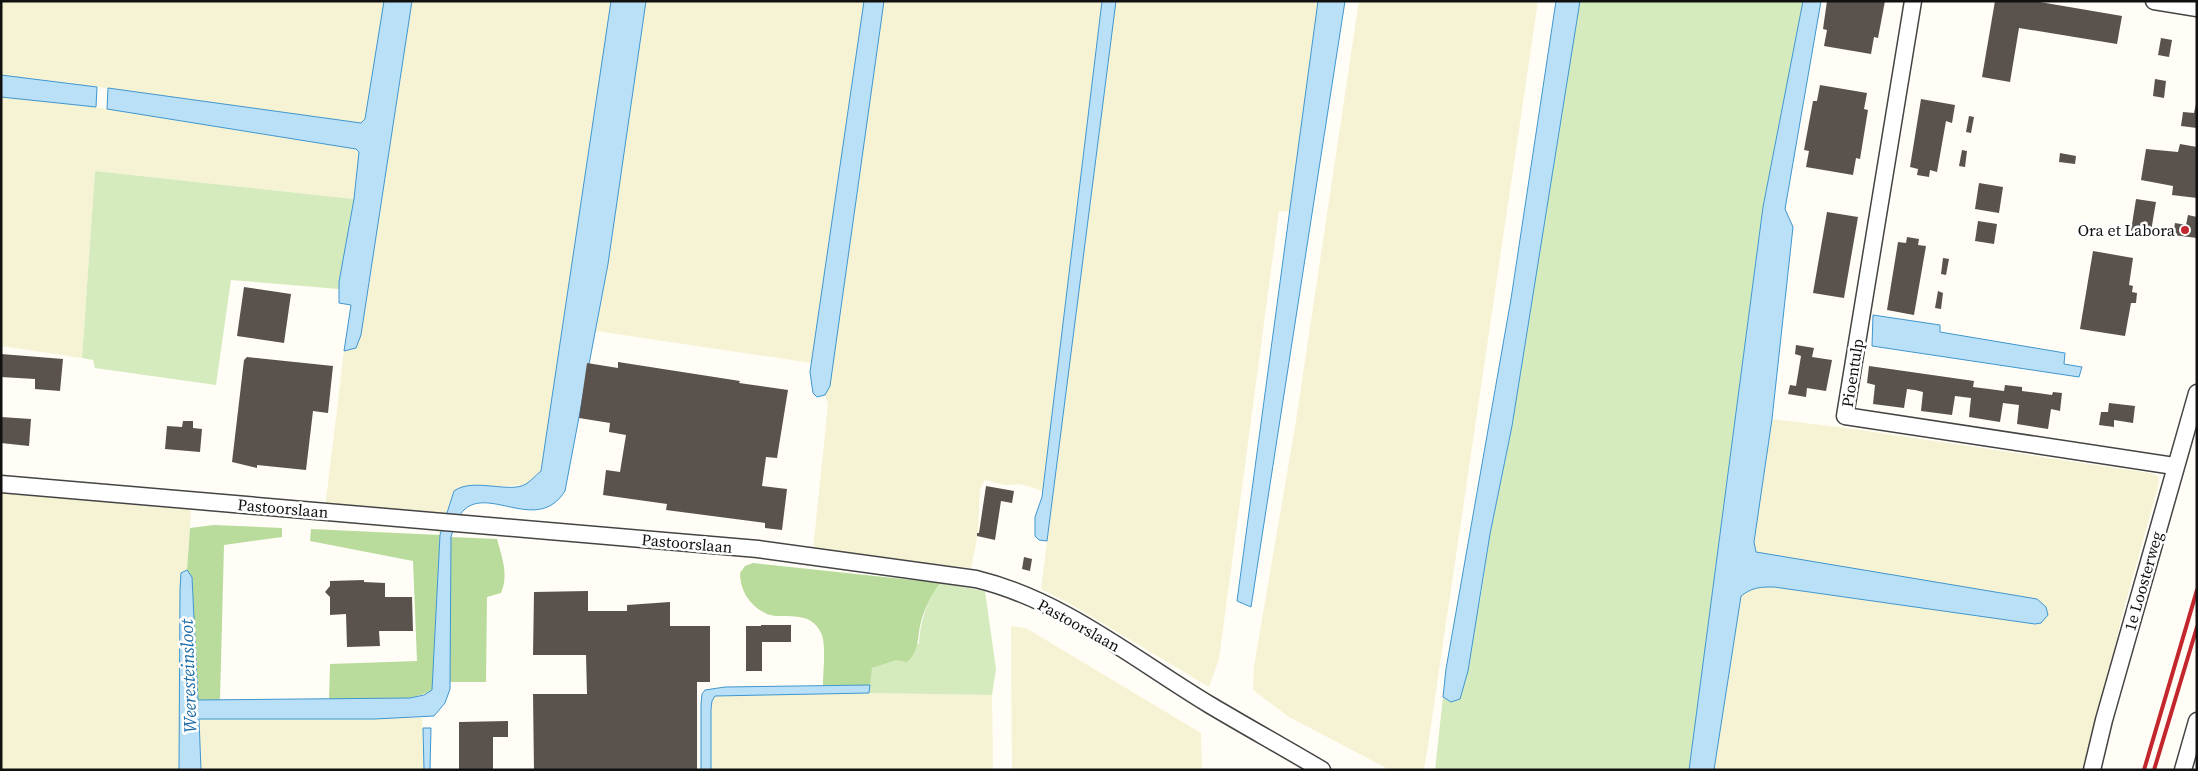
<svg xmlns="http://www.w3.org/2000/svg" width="2198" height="771" font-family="'Source Serif 4',serif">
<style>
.farmland{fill:#f6f3d4}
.green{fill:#d5ebbd}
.forest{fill:#b9dc9c}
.water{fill:#b9e0f7;stroke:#3f96cf}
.building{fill:#5a524d}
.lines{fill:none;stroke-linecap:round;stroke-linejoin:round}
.minor-casing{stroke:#444;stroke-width:19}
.minor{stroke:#fff;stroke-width:16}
.rail{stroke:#c4262e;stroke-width:4}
.poi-dot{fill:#c4262e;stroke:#fff;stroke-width:2}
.labels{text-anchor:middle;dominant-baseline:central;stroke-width:5;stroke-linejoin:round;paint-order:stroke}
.poi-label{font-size:16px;fill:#111;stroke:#fff;text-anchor:end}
.street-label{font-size:16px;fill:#111;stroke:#fff}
.water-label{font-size:18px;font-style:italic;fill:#1768a6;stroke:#fff}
</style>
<rect width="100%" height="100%" fill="#fffdf5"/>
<!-- farmland -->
<g class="farmland">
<polygon points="1,1 384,1 365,119 362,123 356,124 62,82 1,75"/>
<polygon points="412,1 611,1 541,471 525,485 486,487 450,503 440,535 423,514 324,504 326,500 344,351 356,348 366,306"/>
<polygon points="646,1 864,1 812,363 596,331 608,264"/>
<polygon points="884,1 1102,1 1043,491 1020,484 1005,485 985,480 980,489 978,533 971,568 813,550 828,404 825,395 830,386"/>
<polygon points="1116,1 1318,1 1290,212 1279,211 1219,659 1209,687 1072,605 1041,589"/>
<polygon points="1359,1 1538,1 1427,752 1424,768 1422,770 1390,770 1289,717 1253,690 1254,666 1296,421"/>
<polygon points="1,97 76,104 356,149 359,152 359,160 354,199 95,171 82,358 1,346"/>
<polygon points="1772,419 1854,429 2150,473 2158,476 2159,483 2122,616 2086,770 1714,770 1741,596 1751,589 1758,586 1774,587 2048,615 2046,607 1756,553 1754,542"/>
<polygon points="1,491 191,510 187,570 181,573 180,589 179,770 1,770"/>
<polygon points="1011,626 1026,628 1201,733 1202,770 1012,770"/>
<polygon points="869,693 992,695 993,770 711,770 711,709 712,701 715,696"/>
<polygon points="422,718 424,770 201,770 199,719"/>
</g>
<!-- green -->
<g class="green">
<polygon points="1580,1 1803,1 1763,207 1689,770 1435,770 1443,697 1446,700 1480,601 1490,534 1512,426"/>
<polygon points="95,171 354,199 339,289 231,280 216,385 95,368 93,360 82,358"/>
<path d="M940,583L985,591L996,669L992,695L869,693L871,668L897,660L919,643C920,621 927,601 940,583Z"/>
</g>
<!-- forest -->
<g class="forest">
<polygon points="214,525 282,528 282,537 224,545 220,700 198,700 192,578 187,570 190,528"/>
<path d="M311,529L440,535L432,690C406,705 359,699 329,699L330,664L417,661L413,561L310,541Z"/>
<path d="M451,537L497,539C502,558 509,575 501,593L487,597L486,682H449Z"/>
<path d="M753,563L940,583C931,596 923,611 920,626C917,641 919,651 907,662L897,660L872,668L870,685H823C823,672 826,647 822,635C810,606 781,622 765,613C749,605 740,590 740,573L745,566Z"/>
</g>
<!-- water -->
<g class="water">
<polygon points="384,1 412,1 361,335 356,348 344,351 351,305 339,303 339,282 354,199 359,152 356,149 107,109 108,88 361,123 365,119"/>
<path d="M611,1H646L608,264L565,491C538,534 491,487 465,509C457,516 454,527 451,537L450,689L445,703L434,716L375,719H199L201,770H179L180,589L181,573L187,570L192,577L198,700L410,698L424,695L432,690L440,535L454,491C473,477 510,494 526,484C532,480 536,475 541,471Z"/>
<polygon points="864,1 884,1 830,386 825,395 817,397 813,393 810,372"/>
<polygon points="1102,1 1116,1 1047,541 1039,540 1035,536 1035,517 1042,497"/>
<polygon points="1318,1 1345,1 1251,607 1237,601"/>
<polygon points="1556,1 1580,1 1512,426 1490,534 1468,671 1460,699 1451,702 1443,697 1446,669 1511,299"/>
<path d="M1803,1H1821L1785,209L1793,227L1772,419L1754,542L1756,552L2037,599L2046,607L2048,615L2041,623L2035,624L1774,587C1760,587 1753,587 1741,596L1714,770H1689L1763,207Z"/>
<polygon points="1,75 97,87 96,107 1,97"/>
<polygon points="1873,315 1940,325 1940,332 2065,353 2064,364 2082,367 2079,377 1872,346"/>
<polygon points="870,685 869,693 715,696 712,701 711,709 711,770 701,770 701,704 702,694 705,690 725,687"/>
<polygon points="423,728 431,728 430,770 424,770"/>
</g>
<!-- building -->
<g class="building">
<polygon points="1827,1 1885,1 1878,38 1874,37 1871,54 1824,46 1827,30 1823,29"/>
<polygon points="1995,1 2034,1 2122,16 2117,44 2019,28 2010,82 1982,77"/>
<polygon points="2161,38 2172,40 2169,57 2158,55"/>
<polygon points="2155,79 2166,81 2164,98 2153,96"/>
<polygon points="1820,85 1867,93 1864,109 1868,110 1860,159 1856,158 1853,175 1806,167 1809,151 1804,150 1813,101 1817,101"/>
<polygon points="1921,99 1955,105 1952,123 1946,121 1937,172 1930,170 1929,177 1917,175 1918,169 1910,167"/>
<polygon points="2196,104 2197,128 2181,126 2183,112 2194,113"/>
<polygon points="1969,116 1974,117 1971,133 1966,132"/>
<polygon points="2180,144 2197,147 2197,198 2172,195 2173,186 2141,180 2146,149 2178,152"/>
<polygon points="1962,150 1967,151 1965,167 1959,166"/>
<polygon points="2060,153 2076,156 2075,164 2059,162"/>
<polygon points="1979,183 2003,187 1999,213 1975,209"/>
<polygon points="2136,199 2156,202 2151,231 2141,230 2140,238 2130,237"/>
<polygon points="1827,212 1858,217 1844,298 1813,293"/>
<polygon points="2188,215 2197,217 2197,238 2173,235 2175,223 2186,225"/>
<polygon points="1978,221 1997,224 1994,244 1975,241"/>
<polygon points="1907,237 1919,239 1918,245 1926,246 1914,315 1887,310 1898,242 1906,243"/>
<polygon points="2093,251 2133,258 2129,285 2133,286 2132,292 2137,293 2136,303 2131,303 2125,336 2080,329"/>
<polygon points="1943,258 1949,259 1946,275 1941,274"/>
<polygon points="244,287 291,294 284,343 237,336"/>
<polygon points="1938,291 1943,293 1941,309 1935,308"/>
<polygon points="1796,345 1814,348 1812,357 1832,360 1826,391 1807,388 1806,397 1788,394 1790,385 1796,386 1801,356 1795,354"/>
<polygon points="1,354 63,359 60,391 35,389 35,379 1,377"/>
<polygon points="247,357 333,366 328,413 313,411 306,470 257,465 257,468 232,462 244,360"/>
<polygon points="618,362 740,381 739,383 788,390 777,458 766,457 762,486 787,489 782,530 765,528 765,523 666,510 667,504 603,495 606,470 620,472 626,435 609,432 610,423 579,418 587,363 618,368"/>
<polygon points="1869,366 1974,381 1973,387 1989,389 2004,391 2005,385 2022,387 2022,391 2052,395 2053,392 2062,393 2060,411 2051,409 2048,429 2017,424 2019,405 2003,403 2000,422 1969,417 1971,398 1955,396 1952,415 1921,411 1923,392 1915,390 1907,389 1904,408 1873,404 1875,385 1867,383"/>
<polygon points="2109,403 2135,406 2133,423 2114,420 2114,427 2099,425 2101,412 2108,412"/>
<polygon points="1,417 31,419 29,446 1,443"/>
<polygon points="183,421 193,421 193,428 202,429 200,452 165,449 167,426 182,427"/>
<polygon points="986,486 1014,491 1012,503 1001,501 995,540 977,536 977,533 979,533"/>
<polygon points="1024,557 1032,559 1030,571 1022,569"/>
<polygon points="364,580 364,582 385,583 385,597 412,597 413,631 379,631 380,646 347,647 346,614 330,615 330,597 325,592 330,586 330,581"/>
<polygon points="588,591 588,611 627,611 627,605 670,602 670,626 710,626 710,682 697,682 697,770 534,770 533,694 587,694 586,655 533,655 534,592"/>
<polygon points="761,625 791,625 791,642 762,642 762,671 746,671 746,626 761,626"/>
<polygon points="508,721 508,737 493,737 493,770 459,770 459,722"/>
</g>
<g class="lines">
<defs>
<g id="minor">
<polyline points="1913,1 1845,416 2174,466"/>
<polyline points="2154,1 2197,8"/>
<path d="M1,484L758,549L976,579C1063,600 1135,660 1210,705C1247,727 1285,748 1322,770"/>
<polyline points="2092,770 2104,720 2197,393"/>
<polyline points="2183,770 2197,721"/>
</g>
</defs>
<!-- minor casing -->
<use href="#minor" class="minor-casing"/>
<!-- minor -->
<use href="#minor" class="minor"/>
<!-- rail -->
<g class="rail">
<polyline points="2144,770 2197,590"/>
<polyline points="2154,770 2197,627"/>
</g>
</g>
<!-- markers -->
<circle class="poi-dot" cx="2185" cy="230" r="5"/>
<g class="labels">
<!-- poi labels -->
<g class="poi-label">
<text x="2175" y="230">Ora et Labora</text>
</g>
<!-- street labels -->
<g class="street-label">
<text transform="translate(1852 373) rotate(-81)">Pioentulp</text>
<text transform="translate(283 508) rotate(5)">Pastoorslaan</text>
<text transform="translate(687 543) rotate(5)">Pastoorslaan</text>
<text transform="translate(2143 581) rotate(-74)">1e Loosterweg</text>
<text transform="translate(1079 625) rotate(29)">Pastoorslaan</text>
</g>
<!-- water labels -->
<g class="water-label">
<text transform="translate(188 676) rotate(-92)">Weeresteinsloot</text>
</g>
</g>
<!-- border -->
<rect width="2198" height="771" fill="none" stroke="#111111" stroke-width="5"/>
</svg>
